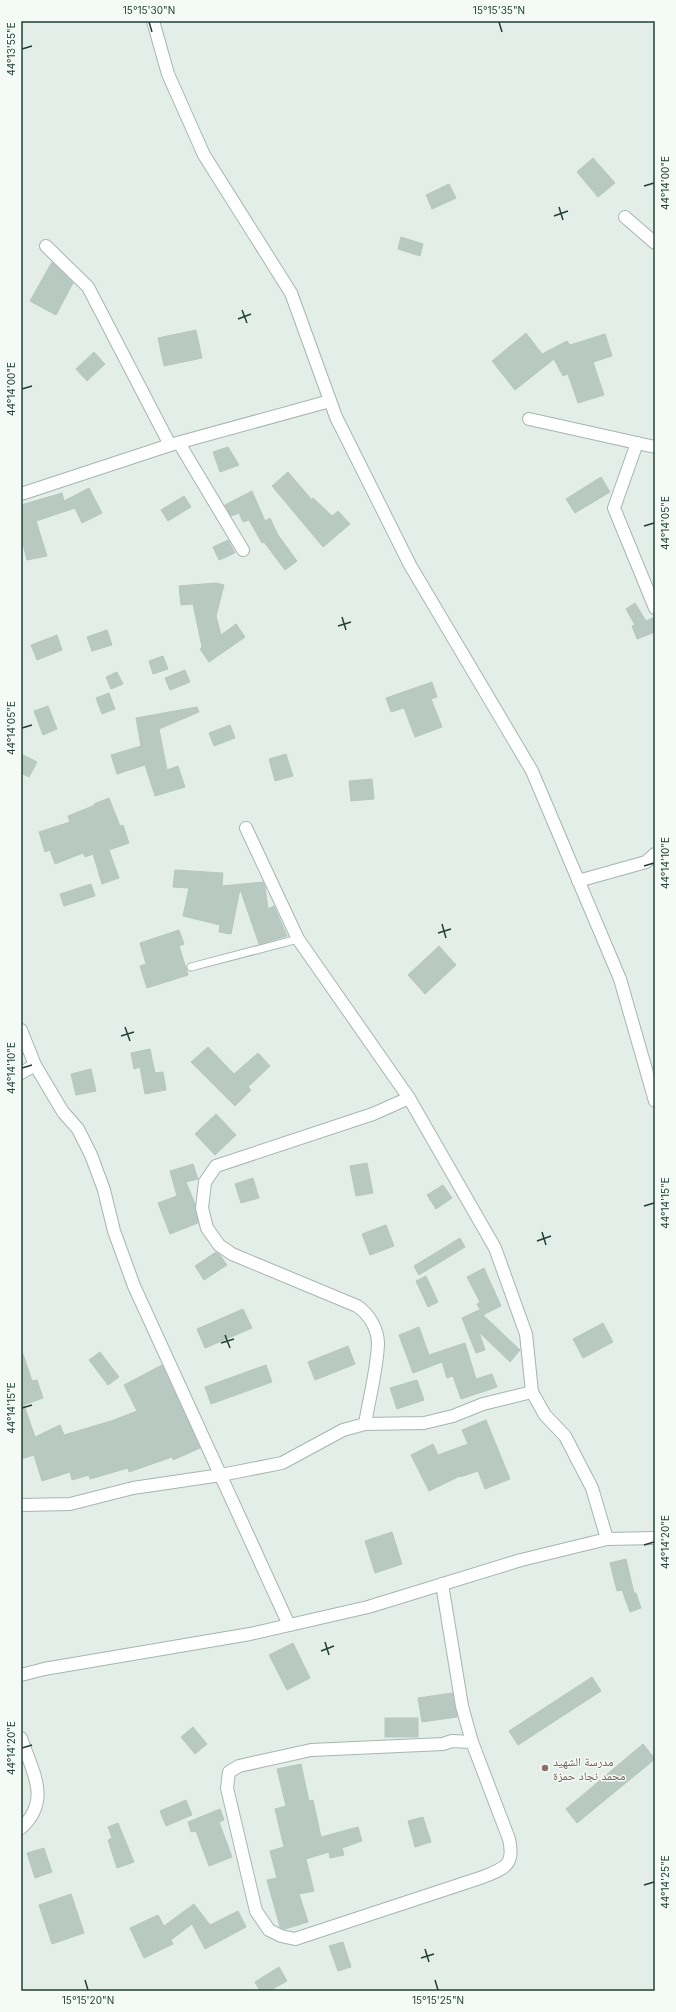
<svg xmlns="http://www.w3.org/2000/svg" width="676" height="2012" font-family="Inter,'Noto Naskh Arabic',sans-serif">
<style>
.building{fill:#b8c9c1;stroke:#b5c8bf}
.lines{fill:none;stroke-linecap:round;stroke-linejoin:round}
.service-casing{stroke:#a5b6af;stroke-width:9}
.minor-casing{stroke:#a5b6af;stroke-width:14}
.service{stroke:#fff;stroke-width:7}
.minor{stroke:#fff;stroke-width:12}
.ticks{fill:none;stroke:#214037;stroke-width:1.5}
.education-dot{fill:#8d6e63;stroke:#f4faf6;stroke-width:1.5}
.labels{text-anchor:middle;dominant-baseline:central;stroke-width:3;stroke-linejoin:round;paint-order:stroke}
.education-label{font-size:12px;fill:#785e54;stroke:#f4faf6;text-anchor:start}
.neatline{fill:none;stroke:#214037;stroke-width:1.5}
.ticks-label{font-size:10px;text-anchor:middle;fill:#214037}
</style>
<rect width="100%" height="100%" fill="#e3eee8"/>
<!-- building -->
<g class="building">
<polygon points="593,158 615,183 598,197 577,172"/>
<polygon points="449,184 456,198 432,209 426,195"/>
<polygon points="401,237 423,244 420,256 398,249"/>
<polygon points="52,262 73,283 56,315 30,301"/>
<polygon points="196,330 202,358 164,366 158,338"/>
<polygon points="526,333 542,354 567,341 570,345 605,334 612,356 593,362 604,395 578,403 568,374 563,376 554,359 515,390 492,361"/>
<polygon points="94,352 105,364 87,381 76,369"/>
<polygon points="228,447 239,465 220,472 213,452"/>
<polygon points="288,472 312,500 313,498 332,516 338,511 350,524 323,547 272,486"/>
<polygon points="601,477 610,492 575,513 566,499"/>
<polygon points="89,488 102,513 82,523 75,508 36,521 47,556 27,560 22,540 21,541 21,505 62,493 64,501"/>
<polygon points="252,491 265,521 270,518 278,535 297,561 285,570 264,542 262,543 249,520 243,522 239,513 231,516 225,505"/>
<polygon points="184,496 191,507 168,521 161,510"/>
<polygon points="228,540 235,553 219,560 213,547"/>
<polygon points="216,583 224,585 216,616 221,635 236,624 245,637 209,662 200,649 202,647 193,604 181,605 179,586"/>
<polygon points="635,603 646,621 655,617 655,632 637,639 632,626 635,625 626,609"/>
<polygon points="107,630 112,645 92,651 87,637"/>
<polygon points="57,635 62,650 37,660 31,645"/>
<polygon points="163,656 168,669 153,674 149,661"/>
<polygon points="185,670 190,682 170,690 165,678"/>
<polygon points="117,672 123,684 111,689 106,677"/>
<polygon points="432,682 437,697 431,699 442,727 415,737 404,708 391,712 386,698"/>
<polygon points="109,693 115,709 102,714 96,698"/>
<polygon points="48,706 57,729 43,735 34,711"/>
<polygon points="197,707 199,712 159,729 167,770 178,766 185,787 155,796 145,765 117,774 111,755 141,746 136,718"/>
<polygon points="230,725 235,738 214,746 209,733"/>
<polygon points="21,754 37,762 29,777 21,773"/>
<polygon points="286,754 293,776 275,781 269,759"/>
<polygon points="372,779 374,799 351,801 349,781"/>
<polygon points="109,798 120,826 123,825 129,843 109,850 119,878 102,884 93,854 85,857 83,853 55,864 50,850 45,852 39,832 70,822 68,816 95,805 94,804"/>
<polygon points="175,870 223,873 222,886 263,882 265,887 268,909 274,906 287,936 259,944 240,889 231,934 219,932 220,925 183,916 189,888 173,887"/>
<polygon points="91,884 95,896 64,906 60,894"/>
<polygon points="179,930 184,944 179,946 188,975 147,988 140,966 146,964 140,943"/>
<polygon points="439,946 456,965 425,994 408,975"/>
<polygon points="208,1047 234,1074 258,1053 270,1066 248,1087 251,1090 235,1106 191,1062"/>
<polygon points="150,1049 155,1073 163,1072 166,1090 145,1094 140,1067 134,1069 131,1053"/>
<polygon points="91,1069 96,1091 76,1095 71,1074"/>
<polygon points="216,1114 236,1135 215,1155 195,1134"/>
<polygon points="367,1163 373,1193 356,1196 350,1166"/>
<polygon points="193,1164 198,1179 186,1182 195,1204 198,1223 170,1234 158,1203 177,1196 170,1171"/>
<polygon points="253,1178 259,1198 241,1203 235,1184"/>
<polygon points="443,1185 452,1198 436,1209 427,1195"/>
<polygon points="386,1225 394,1246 370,1255 362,1234"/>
<polygon points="460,1238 465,1247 419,1275 414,1266"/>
<polygon points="216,1252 220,1255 227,1265 204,1280 195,1266"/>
<polygon points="484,1268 501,1306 483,1315 520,1350 510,1362 479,1332 485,1350 476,1353 462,1318 479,1310 482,1313 477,1304 480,1302 467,1277"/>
<polygon points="426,1276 438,1302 428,1307 416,1281"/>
<polygon points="243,1309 252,1328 205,1348 197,1329"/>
<polygon points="603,1323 613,1342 583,1358 573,1339"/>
<polygon points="419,1327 429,1355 465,1343 476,1379 492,1374 497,1387 461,1399 453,1376 447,1378 442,1362 413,1373 399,1335"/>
<polygon points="348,1346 355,1364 315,1380 308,1362"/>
<polygon points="100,1352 119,1377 108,1385 89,1360"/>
<polygon points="21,1354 23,1354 32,1381 37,1380 43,1398 24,1405 35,1437 60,1425 64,1435 111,1421 137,1411 124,1385 162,1365 200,1448 173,1460 172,1457 129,1472 128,1468 90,1479 89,1475 72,1480 70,1472 42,1481 34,1455 21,1459"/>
<polygon points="266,1365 272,1382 211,1404 205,1387"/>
<polygon points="417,1380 424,1400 397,1409 390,1388"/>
<polygon points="486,1420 510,1479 485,1489 478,1471 460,1477 460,1476 429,1491 411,1455 433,1444 438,1455 468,1444 462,1430"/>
<polygon points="392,1532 402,1564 375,1573 365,1541"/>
<polygon points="626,1559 634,1593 636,1593 641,1608 630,1612 622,1590 617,1591 610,1563"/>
<polygon points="293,1643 310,1678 287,1690 269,1655"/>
<polygon points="592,1677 601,1691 518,1745 509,1731"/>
<polygon points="452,1693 457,1717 422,1722 418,1698"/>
<rect x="385" y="1718" width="33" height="19"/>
<polygon points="193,1727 207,1744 195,1754 181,1737"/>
<polygon points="643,1744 655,1759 577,1823 566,1809"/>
<polygon points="301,1764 309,1801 313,1800 321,1837 358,1827 362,1841 342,1848 344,1855 330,1858 329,1852 306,1859 314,1891 299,1894 308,1922 285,1929 280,1927 267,1880 277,1878 270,1851 284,1847 275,1809 286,1806 277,1769"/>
<polygon points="186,1800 192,1815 166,1826 160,1811"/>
<polygon points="220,1809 224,1820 219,1822 232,1857 209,1866 196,1831 191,1832 188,1822"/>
<polygon points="423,1817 431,1842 415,1847 408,1821"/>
<polygon points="118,1823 134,1862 117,1868 108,1840 112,1838 108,1827"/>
<polygon points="44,1848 52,1872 35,1878 27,1853"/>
<polygon points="71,1894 84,1933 52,1944 39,1905"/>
<polygon points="194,1904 210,1925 238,1911 246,1927 205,1949 192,1924 171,1940 173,1944 144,1958 130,1928 158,1915 164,1926"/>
<polygon points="343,1942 351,1967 338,1971 329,1946"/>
<polygon points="279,1967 287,1981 269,1991 260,1991 255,1982"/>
</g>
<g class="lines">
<defs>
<polyline id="service" points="191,967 298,939"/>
<g id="minor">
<polyline points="153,21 168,74 204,155 291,293 336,417 410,565 532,771 620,979 655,1101"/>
<polyline points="625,217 655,243"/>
<polyline points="46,246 88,287 170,445 330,401"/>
<polyline points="529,419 655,447"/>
<polyline points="179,443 243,550"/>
<polyline points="637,443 614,508 655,608"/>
<polyline points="21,494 170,445"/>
<polyline points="246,828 298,939 409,1098 495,1248 526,1334 532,1392 545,1415 565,1436 592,1488 607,1539"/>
<polyline points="578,881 646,862 655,854"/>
<polyline points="21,1030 35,1065 63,1112 78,1129 91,1155 104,1190 114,1231 134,1286 289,1625"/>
<polyline points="21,1073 35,1065"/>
<path d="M365,1424C369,1399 377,1370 378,1344C378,1329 369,1314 357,1306L232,1254L219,1245L207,1228L202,1208L205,1182L216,1166L373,1114L409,1098"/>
<polyline points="21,1505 70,1504 133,1488 221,1475 282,1463 343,1430 365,1424 424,1423 453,1416 483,1404 532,1392"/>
<path d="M442,1584L462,1706L472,1742L509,1839C515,1865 505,1868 483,1877L295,1939L281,1936L269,1930L256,1911L227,1788L229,1772L239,1766L311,1750L443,1744L452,1741L472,1742"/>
<polyline points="21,1675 44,1669 250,1634 368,1607 521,1560 607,1539 655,1538"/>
<path d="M21,1738C32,1771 52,1800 21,1828"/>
</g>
</defs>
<!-- service casing -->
<use href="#service" class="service-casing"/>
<!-- minor casing -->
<use href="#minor" class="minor-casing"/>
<!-- service -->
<use href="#service" class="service"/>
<!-- minor -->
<use href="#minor" class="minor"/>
</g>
<!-- ticks -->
<path class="ticks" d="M149,22L152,32M499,22L502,32M22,49L32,46M644,186L654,183M559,207L563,220M554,216L568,211M242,310L247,323M238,319L251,314M22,389L32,386M644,526L654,523M342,617L346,630M338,626L351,622M22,728L32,725M644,866L654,863M442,924L446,938M438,933L451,929M125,1027L130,1041M121,1036L134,1032M22,1068L32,1065M644,1206L654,1203M542,1232L546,1245M537,1241L551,1236M225,1335L230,1348M221,1343L234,1339M22,1408L32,1405M644,1545L654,1542M325,1642L329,1655M321,1651L334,1646M22,1748L32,1745M644,1885L654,1882M425,1949L429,1962M421,1958L434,1954M85,1980L88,1990M435,1980L438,1990"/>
<!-- markers -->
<circle class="education-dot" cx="545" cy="1768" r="4"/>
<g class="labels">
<!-- education labels -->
<g class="education-label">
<text x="553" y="1761">مدرسة الشهيد<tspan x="553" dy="14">محمد نجاد حمزة</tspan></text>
</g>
</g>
<!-- border -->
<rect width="676" height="2012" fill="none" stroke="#f4faf6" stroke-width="44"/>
<rect x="22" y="22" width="632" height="1968" class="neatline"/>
<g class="ticks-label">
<text x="149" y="14">15°15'30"N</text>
<text x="499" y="14">15°15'35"N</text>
<text transform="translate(11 49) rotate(-90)" y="4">44°13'55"E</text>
<text transform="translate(665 183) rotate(-90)" y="4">44°14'00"E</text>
<text transform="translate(11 389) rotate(-90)" y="4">44°14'00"E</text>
<text transform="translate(665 523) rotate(-90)" y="4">44°14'05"E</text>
<text transform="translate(11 728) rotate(-90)" y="4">44°14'05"E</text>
<text transform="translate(665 863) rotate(-90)" y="4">44°14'10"E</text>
<text transform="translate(11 1068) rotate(-90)" y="4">44°14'10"E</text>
<text transform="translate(665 1203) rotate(-90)" y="4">44°14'15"E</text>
<text transform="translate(11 1408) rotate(-90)" y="4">44°14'15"E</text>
<text transform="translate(665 1542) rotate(-90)" y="4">44°14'20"E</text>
<text transform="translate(11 1748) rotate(-90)" y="4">44°14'20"E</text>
<text transform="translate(665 1882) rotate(-90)" y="4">44°14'25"E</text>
<text x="88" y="2004">15°15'20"N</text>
<text x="438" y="2004">15°15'25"N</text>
</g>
</svg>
